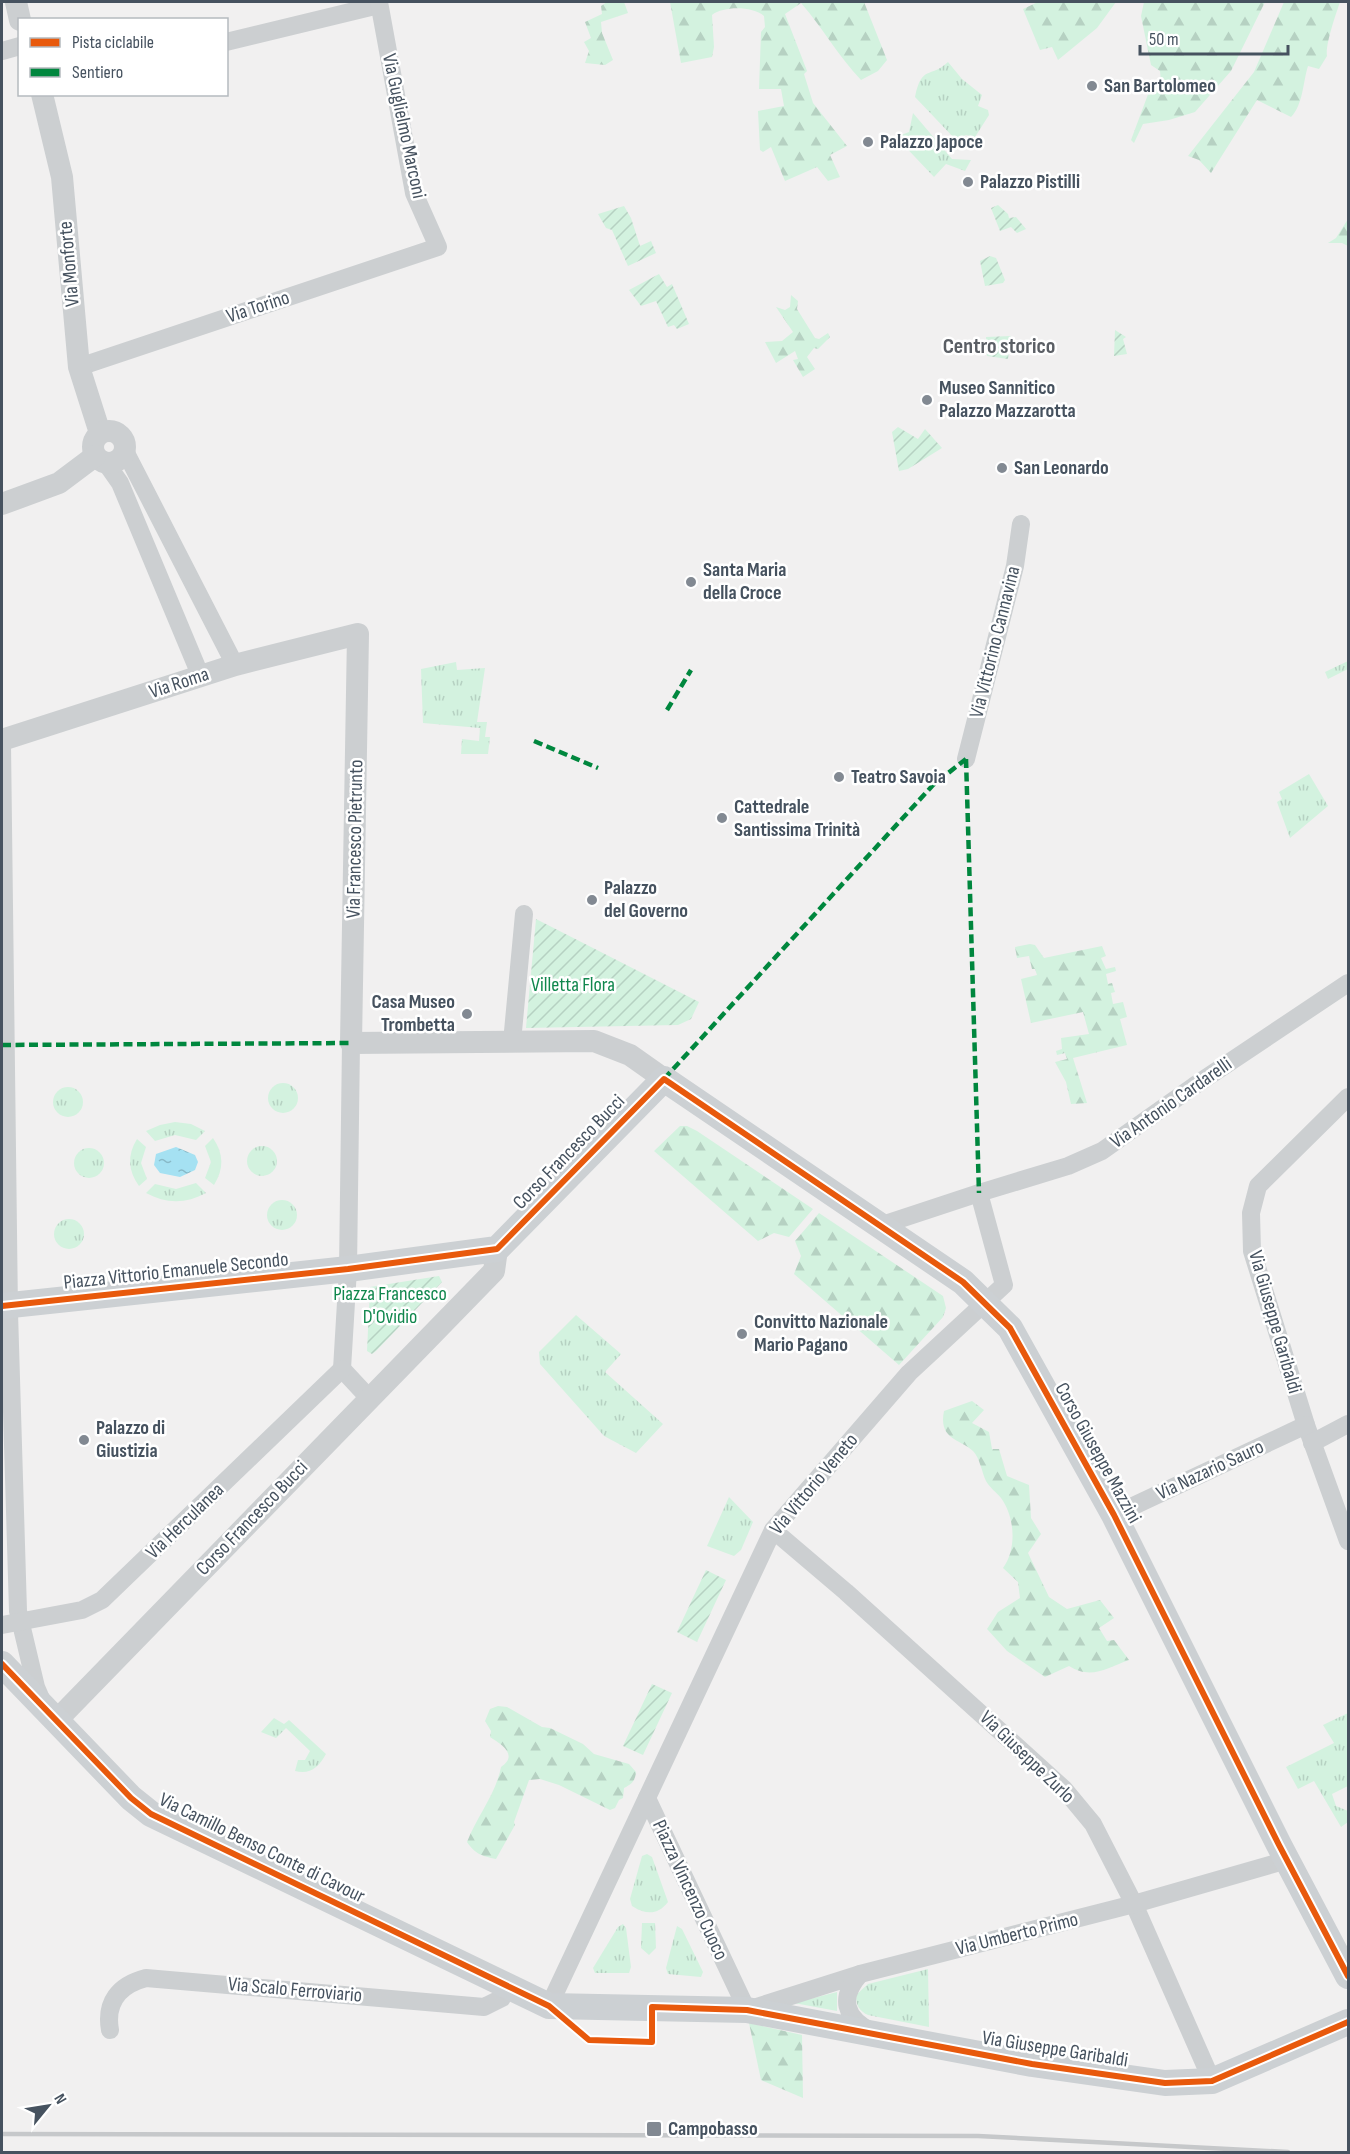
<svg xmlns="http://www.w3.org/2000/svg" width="1350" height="2154" font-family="'Sofia Sans Condensed',sans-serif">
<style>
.grass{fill:url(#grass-tufts)}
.forest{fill:url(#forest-firs)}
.garden{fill:url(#garden-furrows)}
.water{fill:url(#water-ripples)}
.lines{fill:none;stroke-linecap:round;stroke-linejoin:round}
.minor{stroke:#cccfd1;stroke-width:18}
.tertiary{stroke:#cccfd1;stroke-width:22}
.secondary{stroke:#ccd0d3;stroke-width:26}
.rail{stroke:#c6c8ca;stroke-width:4.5}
.quiet{stroke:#00873e;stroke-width:4.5;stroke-dasharray:9 4.5;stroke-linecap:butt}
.cycleway-casing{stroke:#fff;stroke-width:10}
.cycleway{stroke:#e8590c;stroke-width:6}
.poi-dot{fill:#828992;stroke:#fff;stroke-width:2}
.labels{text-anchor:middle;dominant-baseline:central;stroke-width:5;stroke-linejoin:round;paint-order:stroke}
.poi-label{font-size:20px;font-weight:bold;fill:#46525f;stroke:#fff;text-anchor:start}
.street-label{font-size:20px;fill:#46525f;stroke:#fff}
.park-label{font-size:20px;fill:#10874d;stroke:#fff}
.quarter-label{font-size:22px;font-weight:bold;fill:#5b5f65;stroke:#fff}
</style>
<defs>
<pattern id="grass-tufts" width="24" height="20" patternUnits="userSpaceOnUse" patternTransform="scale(1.5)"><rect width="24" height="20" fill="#d3f2df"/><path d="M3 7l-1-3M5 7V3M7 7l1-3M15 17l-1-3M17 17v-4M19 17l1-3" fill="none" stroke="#b6d1c2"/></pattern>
<pattern id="forest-firs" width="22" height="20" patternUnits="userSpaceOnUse" patternTransform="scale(1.5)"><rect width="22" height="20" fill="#d3f2df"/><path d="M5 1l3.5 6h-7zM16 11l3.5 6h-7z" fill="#b6d1c2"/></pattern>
<pattern id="garden-furrows" width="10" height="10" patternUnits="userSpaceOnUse" patternTransform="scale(1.5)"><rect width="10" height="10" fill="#d3f2df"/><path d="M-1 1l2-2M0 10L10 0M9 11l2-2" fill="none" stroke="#b6d1c2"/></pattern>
<pattern id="water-ripples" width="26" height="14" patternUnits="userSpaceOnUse" patternTransform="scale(1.5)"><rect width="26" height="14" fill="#a5e1f2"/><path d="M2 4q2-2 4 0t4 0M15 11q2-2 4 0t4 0" fill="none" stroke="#88b9c7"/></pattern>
</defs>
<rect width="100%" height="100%" fill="#f1f0f0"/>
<!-- grass -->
<g class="grass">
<path d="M948,62L962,79L982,95L978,106L988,110L989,115L975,137L966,135L955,139L915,97C922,64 930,79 948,62Z"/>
<polygon points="913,113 952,159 971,160 965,171 946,164 934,177 896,137 909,132"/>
<polygon points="1348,661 1348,669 1328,679 1325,672"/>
<polygon points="456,662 457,670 485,668 477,722 487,722 485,737 490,737 488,754 461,754 462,739 479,741 480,728 423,723 421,669"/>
<polygon points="1309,774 1328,806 1290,838 1277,802 1282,799 1279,792"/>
<circle cx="283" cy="1098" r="15"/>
<circle cx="68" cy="1102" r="15"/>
<polygon points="175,1122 191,1124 205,1131 196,1140 175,1135 155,1141 146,1131 160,1125"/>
<path d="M213,1138C224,1154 224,1169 214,1185L205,1178L211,1162L205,1146Z"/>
<path d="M137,1139L146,1147L141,1163L147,1179L139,1186C128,1171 127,1155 137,1139Z"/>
<circle cx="262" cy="1161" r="15"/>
<circle cx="89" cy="1163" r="15"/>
<path d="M196,1183L206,1193C186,1204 166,1204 146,1193L155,1184L176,1189Z"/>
<circle cx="282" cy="1215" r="15"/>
<circle cx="69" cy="1234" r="15"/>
<polygon points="576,1315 621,1354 605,1372 663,1424 636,1453 604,1436 540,1364 539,1352"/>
<polygon points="729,1497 753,1522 741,1550 734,1556 707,1546"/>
<polygon points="1348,1713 1348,1786 1332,1794 1336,1806 1348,1811 1348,1822 1341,1827 1314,1781 1298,1789 1286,1767 1334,1743 1323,1725"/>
<path d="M274,1718L284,1724L289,1720L326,1754C319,1767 310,1775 295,1771L298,1760H305L310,1751L286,1728L276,1738L261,1732Z"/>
<path d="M647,1854L652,1857L668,1902C658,1915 646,1915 632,1906L630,1899L642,1856Z"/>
<polygon points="642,1923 655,1923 656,1948 649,1955 641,1948"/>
<polygon points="623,1924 626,1928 631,1967 629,1973 595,1973 593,1968 618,1927"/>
<polygon points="677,1926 682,1929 703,1972 701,1977 668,1974 666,1968"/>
<path d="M928,1969L929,2027L868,2015C859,2011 856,2005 856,1995L868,1984Z"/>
<polygon points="837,1992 837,2011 794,2003"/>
</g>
<!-- forest -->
<g class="forest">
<polygon points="607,2 624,2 628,13 601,22 602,33 613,60 605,65 585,63 589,51 584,42 591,38 585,22 602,14 601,6"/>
<path d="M670,2H864L887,60L878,71L861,80C838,56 823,28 801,3L785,14L807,71L804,74L813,103L847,146L830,155L840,177L828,181L817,167L785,181L771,147L763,152L760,150L758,111L784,106L781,89H759L761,32L765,27L764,16C752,6 724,6 712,15L714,47L712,57L681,63Z"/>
<polygon points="1038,2 1116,2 1097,28 1058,60 1052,47 1040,50 1023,9"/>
<polygon points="1144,2 1265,2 1231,71 1195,112 1169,120 1143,124 1134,143 1131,140 1150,89 1161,81 1160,71 1151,65 1141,16"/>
<path d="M1284,2H1340C1336,14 1325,45 1327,56L1319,69L1308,66C1303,82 1303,105 1291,117L1257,100L1211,173L1199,160L1188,156L1254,72Z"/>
<polygon points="1348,219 1348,246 1342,243 1328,243 1336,238"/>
<polygon points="791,295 798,301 797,309 815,338 819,339 828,333 830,337 818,349 814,348 807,357 815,369 803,377 793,360 798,359 795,351 776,363 765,342 782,341 793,332 776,307 785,310 790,307"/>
<polygon points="1030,944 1035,945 1044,958 1102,946 1106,956 1101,958 1106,969 1115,967 1116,971 1106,974 1108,984 1112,983 1115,992 1111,993 1113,1004 1123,1002 1127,1017 1120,1019 1127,1045 1073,1058 1087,1103 1071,1104 1066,1082 1055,1062 1067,1059 1065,1053 1057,1055 1056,1051 1062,1049 1061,1038 1089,1034 1083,1012 1031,1023 1021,979 1037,975 1035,969 1032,969 1029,956 1017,958 1015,947"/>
<polygon points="680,1126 687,1126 697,1131 813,1209 789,1237 774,1233 758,1241 654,1151"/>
<polygon points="819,1213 943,1296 946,1308 943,1317 899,1365 794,1274 801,1256 795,1241"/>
<path d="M972,1401L984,1410L972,1423L989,1432L992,1449H999L1007,1476L1029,1485L1031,1518L1041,1534L1028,1553L1049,1597L1067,1609L1100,1600L1114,1618L1099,1628L1107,1641L1114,1640L1129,1660C1107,1668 1091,1680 1069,1666L1045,1677L1007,1651L987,1629L998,1612L1020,1598L1018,1582L1003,1568C1017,1549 1015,1517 1001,1498C996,1492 990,1488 986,1481C982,1473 980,1458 973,1451C961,1439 938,1440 944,1411Z"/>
<path d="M498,1706L507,1707L542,1727L550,1728L583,1744L594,1754L629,1764L636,1772C635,1781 632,1784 624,1788L623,1798L619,1800L615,1808L610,1810L559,1785L540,1779L529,1780L514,1822L515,1825L496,1859C482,1856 475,1854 467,1842C477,1816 496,1794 501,1767C519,1755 501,1744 490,1737L491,1731L485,1721L490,1709Z"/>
<polygon points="749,2023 802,2035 803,2098 761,2080"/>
</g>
<!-- garden -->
<g class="garden">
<polygon points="998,205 1008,214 1009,218 1016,217 1026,229 1017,233 1011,227 1000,231 991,208"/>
<polygon points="624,206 631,218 640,246 651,241 656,253 628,266 612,230 606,228 598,214"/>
<polygon points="990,256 996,258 1005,280 1003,283 985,286 980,261"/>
<polygon points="659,274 667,287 672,284 689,324 677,329 674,325 668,327 656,301 641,306 629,290"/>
<polygon points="1115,330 1126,337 1123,339 1127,354 1114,356"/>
<polygon points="1011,336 1008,359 987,356 986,337"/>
<polygon points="898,427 918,439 925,429 942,448 908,469 899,471 892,432"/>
<polygon points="536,919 699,1002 691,1019 678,1025 526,1028"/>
<polygon points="439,1276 442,1282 376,1351 372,1354 367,1351 370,1287"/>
<polygon points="706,1570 726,1580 697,1642 677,1632"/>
<polygon points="652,1684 672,1693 643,1755 623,1746"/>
</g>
<!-- water -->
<polygon class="water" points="176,1147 195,1155 198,1162 195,1170 180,1177 160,1173 154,1165 156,1154"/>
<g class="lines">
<!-- minor -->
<g class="minor">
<polyline points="226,42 379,5"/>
<polyline points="2,51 20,46"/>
<polyline points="79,367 438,247 414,193 379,2"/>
<polyline points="125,451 235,665"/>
<polyline points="106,463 120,483 201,677"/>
<polyline points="2,744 9,1312 18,1611 36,1687 42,1701"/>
<polyline points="966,759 1015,566 1021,524"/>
<polyline points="512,1042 524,914"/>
<polyline points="1348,1097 1258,1186 1251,1213 1252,1251 1306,1425 1348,1541"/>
<polyline points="979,1193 1068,1166 1102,1151 1194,1086 1348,983"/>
<polyline points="342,1369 348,1269 351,1043"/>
<polyline points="342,1369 369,1398"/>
<polyline points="1312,1443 1348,1424"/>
<polyline points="1114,1515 1306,1425"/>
<polyline points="773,1530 846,1592 1064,1789 1093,1824 1134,1904 1212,2081"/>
<polyline points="2,1625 82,1610 102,1600 342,1369"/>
<polyline points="647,1798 747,2010 860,1974 1134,1904 1287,1860"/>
<path d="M860,1974C839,1998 844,2017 872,2032"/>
<polyline points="549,2006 773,1530 909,1373 1004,1285 979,1193 879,1226"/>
<path d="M110,2030C105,2002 119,1985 146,1978L484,2007L502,1998L506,1987"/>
</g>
<!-- tertiary -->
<g class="tertiary">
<polyline points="16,2 20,20"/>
<polyline points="42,94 62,177 79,367 100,433"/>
<circle cx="109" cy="447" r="16"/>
<polyline points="2,504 59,483 95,456"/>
<polyline points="2,740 235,665 358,634 351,1043 594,1041 630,1055 664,1079"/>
<polyline points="56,1721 494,1271 497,1249"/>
</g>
<!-- secondary -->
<g class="secondary">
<polyline points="2,1306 348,1269 497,1249 664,1079 963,1282 1010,1328 1114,1515 1279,1845 1348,1976"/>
<polyline points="2,1664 131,1798 151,1814 549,2006 747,2010 1032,2064 1165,2083 1212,2081 1348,2022"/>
</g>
<!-- rail -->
<polyline class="rail" points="2,2134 978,2136 1288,2152"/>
<!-- quiet -->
<g class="quiet">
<polyline points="667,710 691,670"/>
<polyline points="534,741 598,768"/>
<polyline points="966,759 979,1193"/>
<polyline points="2,1045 351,1043"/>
<polyline points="664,1079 933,785 966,759"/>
</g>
<defs>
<g id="cycleway">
<polyline points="2,1306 348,1269 497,1249 664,1079 963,1282 1010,1328 1114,1515 1279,1845 1348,1976"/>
<polyline points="2,1664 131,1798 151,1814 549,2006 589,2040 652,2042 652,2007 747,2010 1032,2064 1165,2083 1212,2081 1348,2022"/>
</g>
</defs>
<!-- cycleway casing -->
<use href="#cycleway" class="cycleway-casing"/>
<!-- cycleway -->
<use href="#cycleway" class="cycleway"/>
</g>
<!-- markers -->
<g class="poi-dot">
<circle cx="1092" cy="86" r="6"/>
<circle cx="868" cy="142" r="6"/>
<circle cx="968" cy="182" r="6"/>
<circle cx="927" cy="400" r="6"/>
<circle cx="1002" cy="468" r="6"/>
<circle cx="691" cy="582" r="6"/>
<circle cx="839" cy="777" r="6"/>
<circle cx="722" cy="818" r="6"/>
<circle cx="592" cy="900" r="6"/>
<circle cx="467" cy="1014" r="6"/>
<circle cx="742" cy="1334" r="6"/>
<circle cx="84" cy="1440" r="6"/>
<rect x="646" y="2121" width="16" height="16" rx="3"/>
</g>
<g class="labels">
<!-- poi labels -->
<g class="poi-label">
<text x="1104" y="86">San Bartolomeo</text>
<text x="880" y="142">Palazzo Japoce</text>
<text x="980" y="182">Palazzo Pistilli</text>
<text x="939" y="388">Museo Sannitico<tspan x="939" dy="23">Palazzo Mazzarotta</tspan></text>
<text x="1014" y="468">San Leonardo</text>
<text x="703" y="570">Santa Maria<tspan x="703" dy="23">della Croce</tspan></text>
<text x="851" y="777">Teatro Savoia</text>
<text x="734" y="807">Cattedrale<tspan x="734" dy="23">Santissima Trinità</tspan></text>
<text x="604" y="888">Palazzo<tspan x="604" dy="23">del Governo</tspan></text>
<text x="455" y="1002" text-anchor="end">Casa Museo<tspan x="455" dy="23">Trombetta</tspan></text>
<text x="754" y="1322">Convitto Nazionale<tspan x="754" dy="23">Mario Pagano</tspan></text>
<text x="96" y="1428">Palazzo di<tspan x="96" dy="23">Giustizia</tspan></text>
<text x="668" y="2129">Campobasso</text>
</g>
<!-- street labels -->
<g class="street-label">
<text transform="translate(404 126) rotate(78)">Via Guglielmo Marconi</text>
<text transform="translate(69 264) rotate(-95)">Via Monforte</text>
<text transform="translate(258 307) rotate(-18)">Via Torino</text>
<text transform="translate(995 642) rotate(-76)">Via Vittorino Cannavina</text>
<text transform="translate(179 683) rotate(-18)">Via Roma</text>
<text transform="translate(355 839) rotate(-89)">Via Francesco Pietrunto</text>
<text transform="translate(1171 1103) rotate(-35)">Via Antonio Cardarelli</text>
<text transform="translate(569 1152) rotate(-46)">Corso Francesco Bucci</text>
<text transform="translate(176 1271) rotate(-6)">Piazza Vittorio Emanuele Secondo</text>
<text transform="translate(1275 1322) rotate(74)">Via Giuseppe Garibaldi</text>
<text transform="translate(1098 1453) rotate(61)">Corso Giuseppe Mazzini</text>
<text transform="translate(1210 1470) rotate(-25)">Via Nazario Sauro</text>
<text transform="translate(814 1484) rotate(-50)">Via Vittorio Veneto</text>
<text transform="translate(252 1518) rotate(-46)">Corso Francesco Bucci</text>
<text transform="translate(185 1521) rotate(-44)">Via Herculanea</text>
<text transform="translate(1027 1757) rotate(44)">Via Giuseppe Zurlo</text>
<text transform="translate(262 1848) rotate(26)">Via Camillo Benso Conte di Cavour</text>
<text transform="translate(690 1890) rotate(65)">Piazza Vincenzo Cuoco</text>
<text transform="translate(1017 1934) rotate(-14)">Via Umberto Primo</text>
<text transform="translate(295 1990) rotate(5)">Via Scalo Ferroviario</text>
<text transform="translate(1055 2049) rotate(9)">Via Giuseppe Garibaldi</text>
</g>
<!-- park labels -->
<g class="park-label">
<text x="573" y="985">Villetta Flora</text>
<text x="390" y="1294">Piazza Francesco<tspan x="390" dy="23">D'Ovidio</tspan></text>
</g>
<!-- quarter labels -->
<g class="quarter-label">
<text x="999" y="346">Centro storico</text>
</g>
</g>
<!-- border -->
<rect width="1350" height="2154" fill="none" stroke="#46525f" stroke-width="6"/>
<!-- legend -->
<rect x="18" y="18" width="210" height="78" fill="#ffffff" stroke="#b5babf" stroke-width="1.5"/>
<rect x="30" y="38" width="30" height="9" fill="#e8590c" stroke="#b5babf" stroke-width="1.5"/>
<text x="72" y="48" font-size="18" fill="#46525f">Pista ciclabile</text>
<rect x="30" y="68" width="30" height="9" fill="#00873e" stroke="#b5babf" stroke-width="1.5"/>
<text x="72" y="78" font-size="18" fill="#46525f">Sentiero</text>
<!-- north arrow -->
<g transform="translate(48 2106) rotate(60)" stroke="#ffffff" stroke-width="4.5" paint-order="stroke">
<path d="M0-4.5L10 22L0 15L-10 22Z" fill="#46525f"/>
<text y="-9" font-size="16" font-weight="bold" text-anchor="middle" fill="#46525f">N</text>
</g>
<!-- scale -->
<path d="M1140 45v9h148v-9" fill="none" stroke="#46525f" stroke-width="3"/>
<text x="1149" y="45" font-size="18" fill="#46525f" stroke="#ffffff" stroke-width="4.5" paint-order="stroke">50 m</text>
</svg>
